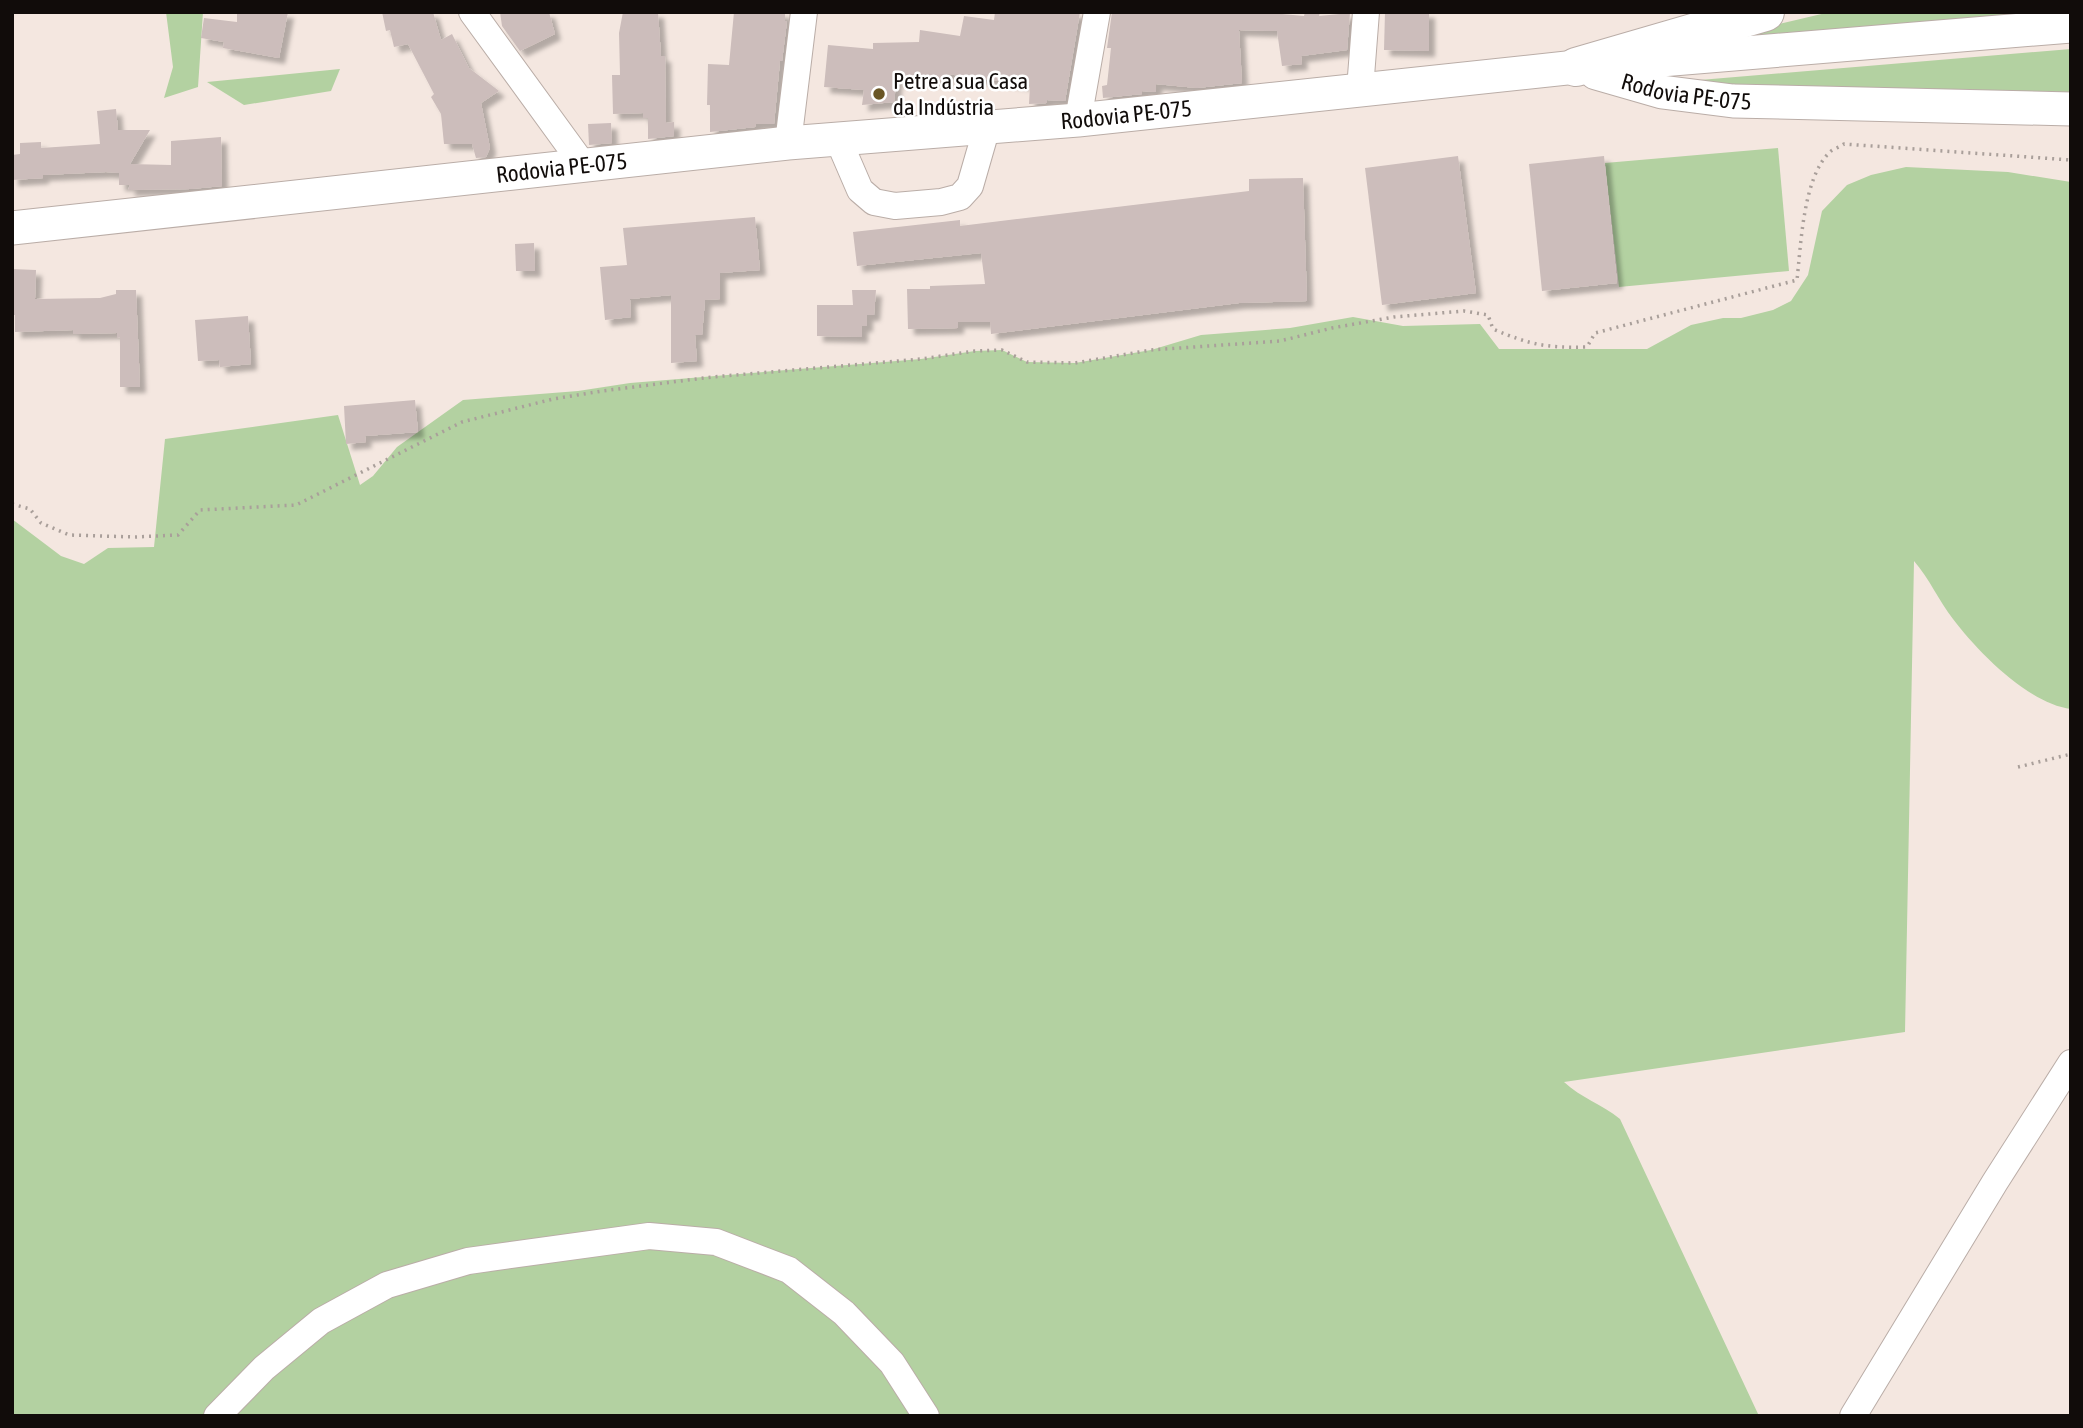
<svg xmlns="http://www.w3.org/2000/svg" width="2083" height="1428" font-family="'Asap Condensed',sans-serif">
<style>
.green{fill:#b3d1a1}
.building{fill:#ccbdbb;filter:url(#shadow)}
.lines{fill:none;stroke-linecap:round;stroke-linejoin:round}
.minor-casing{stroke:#baada7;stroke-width:28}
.major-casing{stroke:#baada7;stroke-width:35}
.highway-casing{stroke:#baada7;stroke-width:40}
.path{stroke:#a99f9a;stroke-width:3.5;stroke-dasharray:2 5;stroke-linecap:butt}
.minor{stroke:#fff;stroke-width:26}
.major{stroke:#fff;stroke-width:33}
.highway{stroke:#fff;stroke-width:38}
.poi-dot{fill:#6a5625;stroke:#fff;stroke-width:2.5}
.labels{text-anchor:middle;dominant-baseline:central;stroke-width:5;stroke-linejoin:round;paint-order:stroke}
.poi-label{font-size:23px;fill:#110c0a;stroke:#fff;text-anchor:start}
.street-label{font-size:23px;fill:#110c0a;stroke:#fff}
</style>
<defs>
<filter id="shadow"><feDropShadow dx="6" dy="6" stdDeviation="2" flood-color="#0004"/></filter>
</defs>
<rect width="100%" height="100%" fill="#f4e7e0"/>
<!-- green -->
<g class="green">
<polygon points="166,12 203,12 198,87 164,98 173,67"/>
<polygon points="1830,12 2071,12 1691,45"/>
<polygon points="2071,49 2071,97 1955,95 1676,82"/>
<polygon points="340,69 331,91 244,105 207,82"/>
<polygon points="1778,148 1789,271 1619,287 1605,163"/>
<path d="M1906,167L2008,172L2071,182V709C2029,704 1978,652 1953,619C1939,601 1929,578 1914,561L1905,1032L1564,1082C1581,1098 1602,1104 1620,1119L1759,1416H12V519L61,556L84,564L108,548L154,547L165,439L338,415L360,485L373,476L397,447L463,400L578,391L630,383L921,359L975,351L1002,350L1027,362L1075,363L1151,350L1201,335L1290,328L1353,317L1403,326L1480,324L1499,349H1647L1691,325L1723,318H1741L1773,310L1791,301L1808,275L1822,211L1847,185L1871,175Z"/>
</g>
<!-- building -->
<g class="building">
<polygon points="237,12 288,12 279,58 223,48 224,42 201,38 204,18 237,22"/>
<polygon points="382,12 433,12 441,40 452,34 469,68 499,91 481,103 490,148 486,157 476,158 472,144 444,144 441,114 431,97 434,94 408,44 394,47 390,30 386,31"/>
<polygon points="500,12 549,12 555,34 520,51 502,26"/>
<polygon points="623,12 658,12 661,56 665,56 666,123 674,122 674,136 648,139 648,118 643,118 643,113 613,114 612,75 620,75 619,33"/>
<polygon points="734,12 785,12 785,21 787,21 782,61 780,61 774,124 756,124 755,127 710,132 710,105 707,105 708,64 729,65"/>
<polygon points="995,12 1080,12 1065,101 1047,100 1047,103 1029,104 1030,85 947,74 946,82 897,76 894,102 862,105 864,90 824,87 828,45 873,49 873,43 919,42 920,30 960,36 964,16 994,20"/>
<polygon points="1112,12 1260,12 1304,16 1305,12 1320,12 1319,16 1350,13 1347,50 1301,56 1302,64 1282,66 1277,31 1239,30 1242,83 1197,88 1156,84 1156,92 1142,91 1142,94 1103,98 1102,86 1107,85 1111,48 1107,48"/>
<polygon points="1385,12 1429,12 1429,51 1384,50"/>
<polygon points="116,109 118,130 150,130 130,164 171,165 171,141 221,137 222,186 191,189 128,190 130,185 119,185 119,173 106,172 43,175 43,178 12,180 12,155 20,154 20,143 41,142 41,148 100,144 97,111"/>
<polygon points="611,123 612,143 589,145 588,124"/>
<polygon points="1458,156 1476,293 1382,305 1365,168"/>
<polygon points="1604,156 1617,283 1542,291 1529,164"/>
<polygon points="1303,178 1307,301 1239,303 991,334 990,322 958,322 958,328 908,329 907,289 930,289 930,286 985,284 981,253 857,266 853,232 960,220 960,226 1249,191 1249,179"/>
<polygon points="755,217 760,270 720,273 720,299 705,300 702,335 695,335 697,361 671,363 671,295 630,299 631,317 605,320 600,267 627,265 623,228"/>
<polygon points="534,243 535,271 516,271 515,244"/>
<polygon points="12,269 36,270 35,299 100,298 116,294 116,290 136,290 140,387 120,387 120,337 117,338 117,333 73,334 73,330 15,332 15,315 12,315"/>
<polygon points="852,290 876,290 874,315 867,315 867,326 862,326 862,337 817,336 817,305 853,305"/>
<polygon points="248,316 251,364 220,367 219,360 198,361 195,320"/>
<polygon points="415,400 418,432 365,436 366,442 346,444 344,406"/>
</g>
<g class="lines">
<defs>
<g id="minor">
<polyline points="472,12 584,166"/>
<polyline points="1360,89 1366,12"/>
<polyline points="1078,120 1097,12"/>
<polyline points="838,139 860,190 874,202 895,206 941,202 960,197 970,186 987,127"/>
<polyline points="788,143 804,12"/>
<polyline points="217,1416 264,1368 321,1321 387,1285 468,1261 649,1236 716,1242 789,1270 844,1313 892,1363 926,1416"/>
<polyline points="1853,1416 1995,1182 2071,1063"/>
</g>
<g id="major">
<path id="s1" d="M1596,73L1662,92L1733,101L2071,109"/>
<path id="s2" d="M12,228L788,143L1078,120L1576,67L2071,26"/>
</g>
<polyline id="highway" points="1576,67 1765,12"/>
</defs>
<!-- minor casing -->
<use href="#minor" class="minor-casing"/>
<!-- major casing -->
<use href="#major" class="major-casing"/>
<!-- highway casing -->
<use href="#highway" class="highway-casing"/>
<!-- path -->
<g class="path">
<path d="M12,504L30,509L41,523L69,535L135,537L178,535L200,510L296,505L462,422L553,399L602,391L712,377L921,359L975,351L1002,350L1027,362L1075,363L1151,350L1280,341L1332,328L1394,317L1464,311L1488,315L1493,329C1531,345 1546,348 1587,347L1595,333L1797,280C1801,245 1803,177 1830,152C1833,149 1840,147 1844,144L2071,160"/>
<polyline points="2018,767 2071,754"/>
</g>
<!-- minor -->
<use href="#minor" class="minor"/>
<!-- major -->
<use href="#major" class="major"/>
<!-- highway -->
<use href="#highway" class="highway"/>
</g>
<!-- markers -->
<circle class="poi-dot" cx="879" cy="94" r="7"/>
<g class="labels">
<!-- poi labels -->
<g class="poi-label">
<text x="893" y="81">Petre a sua Casa<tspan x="893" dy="26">da Indústria</tspan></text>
</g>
<!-- street labels -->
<g class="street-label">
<text stroke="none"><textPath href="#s1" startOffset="93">Rodovia PE-075</textPath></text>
<text stroke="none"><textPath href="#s2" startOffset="1120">Rodovia PE-075</textPath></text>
<text stroke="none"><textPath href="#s2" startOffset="553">Rodovia PE-075</textPath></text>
</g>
</g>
<!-- border -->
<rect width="2083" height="1428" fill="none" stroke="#110c0a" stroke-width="28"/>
</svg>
